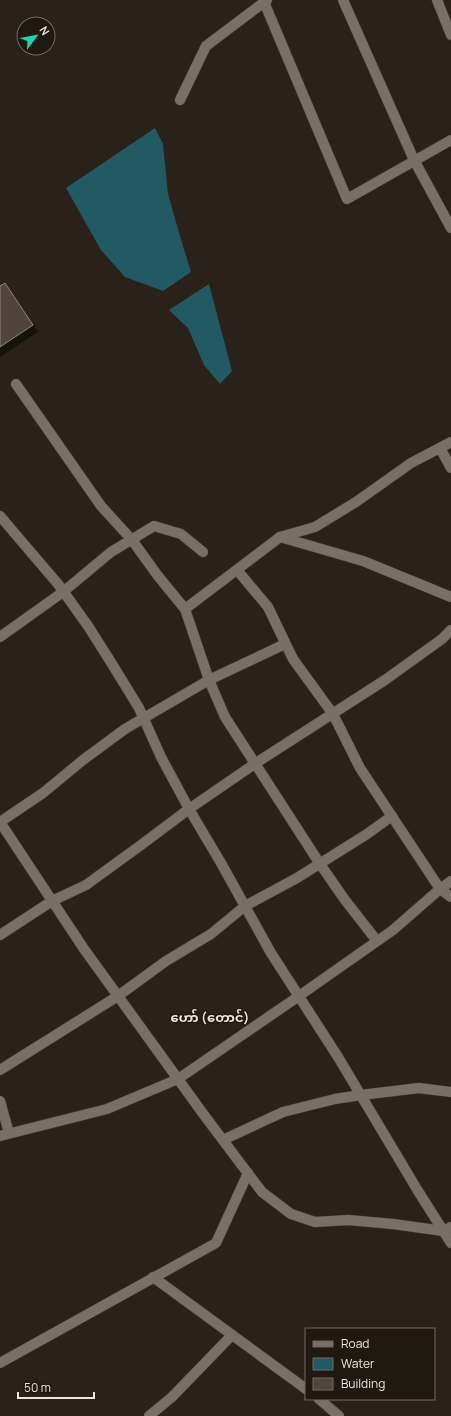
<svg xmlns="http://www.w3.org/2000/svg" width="451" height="1416" font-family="Manrope,'Noto Sans Myanmar',sans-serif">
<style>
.water{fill:#225a63}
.shadow{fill:#0007}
.building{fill:#4f453e;stroke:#938980}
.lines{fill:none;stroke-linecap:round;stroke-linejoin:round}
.minor-casing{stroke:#46403a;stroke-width:11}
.minor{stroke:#786f66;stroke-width:10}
.labels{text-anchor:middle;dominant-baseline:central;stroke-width:3;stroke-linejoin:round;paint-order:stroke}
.quarter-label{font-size:13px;font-weight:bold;fill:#ece6e1;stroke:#201911}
</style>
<rect width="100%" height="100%" fill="#2a221a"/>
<!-- water -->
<g class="water">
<polygon points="155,128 163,144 168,194 180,236 191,272 163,291 125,277 101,250 66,188"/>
<polygon points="209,284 232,371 220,384 204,365 188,328 169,310"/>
</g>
<!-- shadow -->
<polygon class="shadow" points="5,284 11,291 38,332 0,357 0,287"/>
<!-- building -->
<polygon class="building" points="5,283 33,325 0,347 0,286"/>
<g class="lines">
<defs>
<g id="minor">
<polyline points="343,0 414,160 451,228"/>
<polyline points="437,0 451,35"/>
<polyline points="264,2 347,199 451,140"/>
<polyline points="180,100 206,46 267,0"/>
<polyline points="16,384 101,506 132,540 158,576 185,609 209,680 225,717 320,864 345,900 377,941"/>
<polyline points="440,448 451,468"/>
<polyline points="0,516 58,584 88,626 112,664 139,708 161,757 189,809 221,863 271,953 338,1057 418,1191 451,1243"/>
<polyline points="280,537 363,561 451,597"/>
<polyline points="237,570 268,607 293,659 333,714 360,768 440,889 451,897"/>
<polyline points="185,609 280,537 315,527 356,502 411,463 451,442"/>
<polyline points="0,637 63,592 111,552 154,526 181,534 203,552"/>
<polyline points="0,822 84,949 204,1115 262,1192 291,1214 315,1222 348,1220 393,1224 443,1231 451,1227"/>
<polyline points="0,822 43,793 83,760 125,729 209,680 285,644"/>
<polyline points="0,935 52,901 86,885 141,845 189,809 256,763 385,680 442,639 451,630"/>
<polyline points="0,1070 118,996 166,961 211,934 245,906 297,878 367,834 392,816"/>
<polyline points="0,1101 9,1133"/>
<polyline points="0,1136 107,1109 178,1079 299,996 393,930 440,889 451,881"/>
<polyline points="223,1140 283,1112 335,1099 361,1095 419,1088 451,1092"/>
<polyline points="153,1277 306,1389"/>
<polyline points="0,1363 216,1243 248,1173"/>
<polyline points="319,1399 339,1416"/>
<polyline points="149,1416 172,1397 232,1335"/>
</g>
</defs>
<!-- minor casing -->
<use href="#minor" class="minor-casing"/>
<!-- minor -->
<use href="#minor" class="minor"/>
</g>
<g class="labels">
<!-- quarter labels -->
<g class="quarter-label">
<text x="210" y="1017">ဟော် (တောင်)</text>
</g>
</g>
<!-- legend -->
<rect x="305" y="1328" width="130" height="72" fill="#201911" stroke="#726b64"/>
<rect x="313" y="1341" width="20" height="6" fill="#786f66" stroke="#726b64"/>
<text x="341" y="1348" font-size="12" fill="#ece6e1">Road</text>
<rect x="313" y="1358" width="20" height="12" fill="#225a63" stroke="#726b64"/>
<text x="341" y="1368" font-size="12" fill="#ece6e1">Water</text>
<rect x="313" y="1378" width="20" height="12" fill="#4f453e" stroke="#726b64"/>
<text x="341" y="1388" font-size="12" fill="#ece6e1">Building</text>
<!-- north arrow -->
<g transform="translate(36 36) rotate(58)"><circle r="19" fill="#201911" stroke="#726b64"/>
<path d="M0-3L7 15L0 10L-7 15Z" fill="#1fd5b0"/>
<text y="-6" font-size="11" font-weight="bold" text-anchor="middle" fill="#ece6e1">N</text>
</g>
<!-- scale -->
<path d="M18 1392v6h76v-6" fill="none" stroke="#ece6e1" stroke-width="2"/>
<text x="24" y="1392" font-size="12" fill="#ece6e1" stroke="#201911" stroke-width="3" paint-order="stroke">50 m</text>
</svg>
